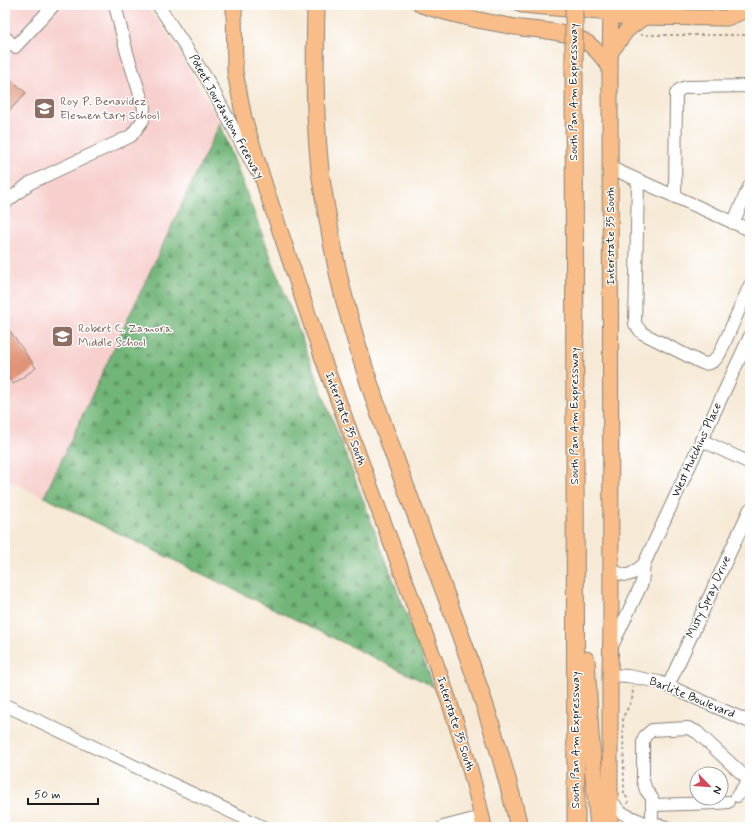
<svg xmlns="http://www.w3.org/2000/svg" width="755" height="832" font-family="Mynerve,sans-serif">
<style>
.built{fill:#f7d0ce}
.forest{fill:url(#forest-firs);stroke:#46684a}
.building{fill:#df9478}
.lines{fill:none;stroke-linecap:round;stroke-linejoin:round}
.minor-casing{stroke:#898278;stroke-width:14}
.major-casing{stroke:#898278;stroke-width:17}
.highway-casing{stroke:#898278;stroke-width:19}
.path{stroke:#898278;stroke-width:1.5;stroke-dasharray:3 3;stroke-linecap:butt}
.minor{stroke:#fff;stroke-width:12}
.major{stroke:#f8bd88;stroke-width:15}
.highway{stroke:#f8bd88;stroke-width:17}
.highway-bridge-casing{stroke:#898278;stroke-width:19;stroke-linecap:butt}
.highway-bridge{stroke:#f8bd88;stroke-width:17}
.labels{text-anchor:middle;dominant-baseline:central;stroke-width:3;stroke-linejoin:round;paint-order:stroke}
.street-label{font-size:12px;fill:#1c1c1c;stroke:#fff}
.education-label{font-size:12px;fill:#785e54;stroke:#fff;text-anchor:start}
</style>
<defs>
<pattern id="forest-firs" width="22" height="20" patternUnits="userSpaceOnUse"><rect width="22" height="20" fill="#71b578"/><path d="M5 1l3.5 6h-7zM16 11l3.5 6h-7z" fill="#5c9262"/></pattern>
</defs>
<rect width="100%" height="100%" fill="#fff"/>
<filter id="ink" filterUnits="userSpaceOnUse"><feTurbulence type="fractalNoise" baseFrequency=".025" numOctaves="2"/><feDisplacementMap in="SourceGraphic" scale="8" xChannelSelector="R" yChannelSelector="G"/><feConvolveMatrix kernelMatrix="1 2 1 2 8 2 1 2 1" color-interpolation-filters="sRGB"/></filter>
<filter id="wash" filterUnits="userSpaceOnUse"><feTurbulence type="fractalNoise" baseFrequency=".012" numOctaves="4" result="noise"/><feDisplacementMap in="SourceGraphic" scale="16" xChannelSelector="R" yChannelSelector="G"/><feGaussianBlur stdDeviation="0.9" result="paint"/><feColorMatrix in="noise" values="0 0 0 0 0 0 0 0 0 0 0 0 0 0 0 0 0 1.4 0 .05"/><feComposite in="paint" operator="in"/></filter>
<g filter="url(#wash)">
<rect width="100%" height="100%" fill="#f6e9d5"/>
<!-- built -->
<polygon class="built" points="5,5 145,5 168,33 220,123 44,497 5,479"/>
<!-- forest -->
<polygon class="forest" points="220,123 434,687 44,497"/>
<g id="blocks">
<!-- building -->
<g class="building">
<polygon points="5,74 26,93 5,115"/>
<polygon points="10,331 36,368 13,384 5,373 5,335"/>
</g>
</g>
</g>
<g filter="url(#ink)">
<use href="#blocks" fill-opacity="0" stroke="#898278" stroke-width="1"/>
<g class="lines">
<defs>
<g id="minor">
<polyline points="158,5 207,79 255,169"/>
<polyline points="5,37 15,47 54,5"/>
<polyline points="611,168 750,230"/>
<path d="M638,181L635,324L642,333L702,363C711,365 715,361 720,353L750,285"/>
<polyline points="675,197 676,94 679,90 686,87 750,86"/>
<polyline points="5,203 30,183 131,136 143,120 144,107 127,53 115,5"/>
<polyline points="733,223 750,185"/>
<polyline points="701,440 750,463"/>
<path d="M611,569C627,579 631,576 644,564"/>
<polyline points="612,646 642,583 644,564 750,336"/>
<polyline points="610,675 628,676 659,682 750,722"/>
<polyline points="668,686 750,509"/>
<polyline points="5,705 263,827"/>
<polyline points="737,796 750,778"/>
<polyline points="610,798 619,811 626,815 647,824"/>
<polyline points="652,805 718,803 728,802"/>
<polyline points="652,823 666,827"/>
<polyline points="443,827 482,817"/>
<polyline points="644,827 647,824 652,823 652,798 646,790 643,781 643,742 645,736 652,730 688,728 697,732 742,774 750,778"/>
</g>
<g id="major">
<path d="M234,5L235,72L244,118L266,189L324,362L439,672C457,723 473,774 484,827"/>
<path d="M421,5C454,16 487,22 521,28C539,30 560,31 578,38C592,43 601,56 610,67"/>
<polyline points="522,5 611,13 622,17 727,18 744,11 750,11"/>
<polyline points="610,53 627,30 644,17"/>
<polyline points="610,827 610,675 611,623 610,67 611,5"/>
</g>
<g id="highway">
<path d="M316,5C315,56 314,108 319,159C320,178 324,196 327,214C332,241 336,268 343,294C390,476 477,644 519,827"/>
<polyline points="574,62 576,827"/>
<polyline points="586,660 590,734 599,827"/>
</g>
</defs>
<!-- minor casing -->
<use href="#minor" class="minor-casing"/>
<!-- major casing -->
<use href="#major" class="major-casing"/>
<!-- highway casing -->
<use href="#highway" class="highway-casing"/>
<!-- path -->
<g class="path">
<polyline points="640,35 750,35"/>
<polyline points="628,804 628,799 624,794 623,717 632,700 633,687"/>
</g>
<!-- minor -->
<use href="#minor" class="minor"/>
<!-- major -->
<use href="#major" class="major"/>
<!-- highway -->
<use href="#highway" class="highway"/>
<defs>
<polyline id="highway-bridge" points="574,62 574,5"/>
</defs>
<!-- highway-bridge casing -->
<use href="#highway-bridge" class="highway-bridge-casing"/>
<!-- highway-bridge -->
<use href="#highway-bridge" class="highway-bridge"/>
</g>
</g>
<!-- icons -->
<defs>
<symbol id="school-square" viewBox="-11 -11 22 22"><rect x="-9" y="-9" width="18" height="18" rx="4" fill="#8d6e63" stroke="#fff"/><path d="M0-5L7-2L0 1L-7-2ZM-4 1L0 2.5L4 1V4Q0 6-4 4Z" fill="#fff"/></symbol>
</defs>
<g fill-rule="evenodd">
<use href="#school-square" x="32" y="96" width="25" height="25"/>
<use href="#school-square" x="50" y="324" width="25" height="25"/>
</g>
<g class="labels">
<!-- street labels -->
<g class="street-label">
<text transform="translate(574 92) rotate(-90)">South Pan Am Expressway</text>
<text transform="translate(226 117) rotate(61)">Poteet Jourdanton Freeway</text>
<text transform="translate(611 236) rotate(-90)">Interstate 35 South</text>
<text transform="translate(575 416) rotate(-90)">South Pan Am Expressway</text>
<text transform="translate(345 419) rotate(70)">Interstate 35 South</text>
<text transform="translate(697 450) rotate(-65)">West Hutchins Place</text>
<text transform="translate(709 597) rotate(-65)">Misty Spray Drive</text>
<text transform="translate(692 698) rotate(22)">Barlite Boulevard</text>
<text transform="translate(455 724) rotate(72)">Interstate 35 South</text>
<text transform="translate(576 740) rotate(-90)">South Pan Am Expressway</text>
</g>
<!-- education labels -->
<g class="education-label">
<text x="60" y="102">Roy P. Benavidez<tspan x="60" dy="14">Elementary School</tspan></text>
<text x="78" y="329">Robert C. Zamora<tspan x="78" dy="14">Middle School</tspan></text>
</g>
</g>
<!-- margin -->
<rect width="755" height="832" fill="none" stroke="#fff" stroke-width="20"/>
<!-- north arrow -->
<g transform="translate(709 786) rotate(115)"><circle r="19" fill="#ffffff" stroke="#a4a4a4"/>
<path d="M0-3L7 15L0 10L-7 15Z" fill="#d1495b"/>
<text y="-6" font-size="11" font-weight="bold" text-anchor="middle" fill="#1c1c1c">N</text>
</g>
<!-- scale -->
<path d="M28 798v6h70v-6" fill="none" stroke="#1c1c1c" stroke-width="2"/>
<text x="34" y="798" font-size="12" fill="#1c1c1c" stroke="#ffffff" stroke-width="3" paint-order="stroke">50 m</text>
</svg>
